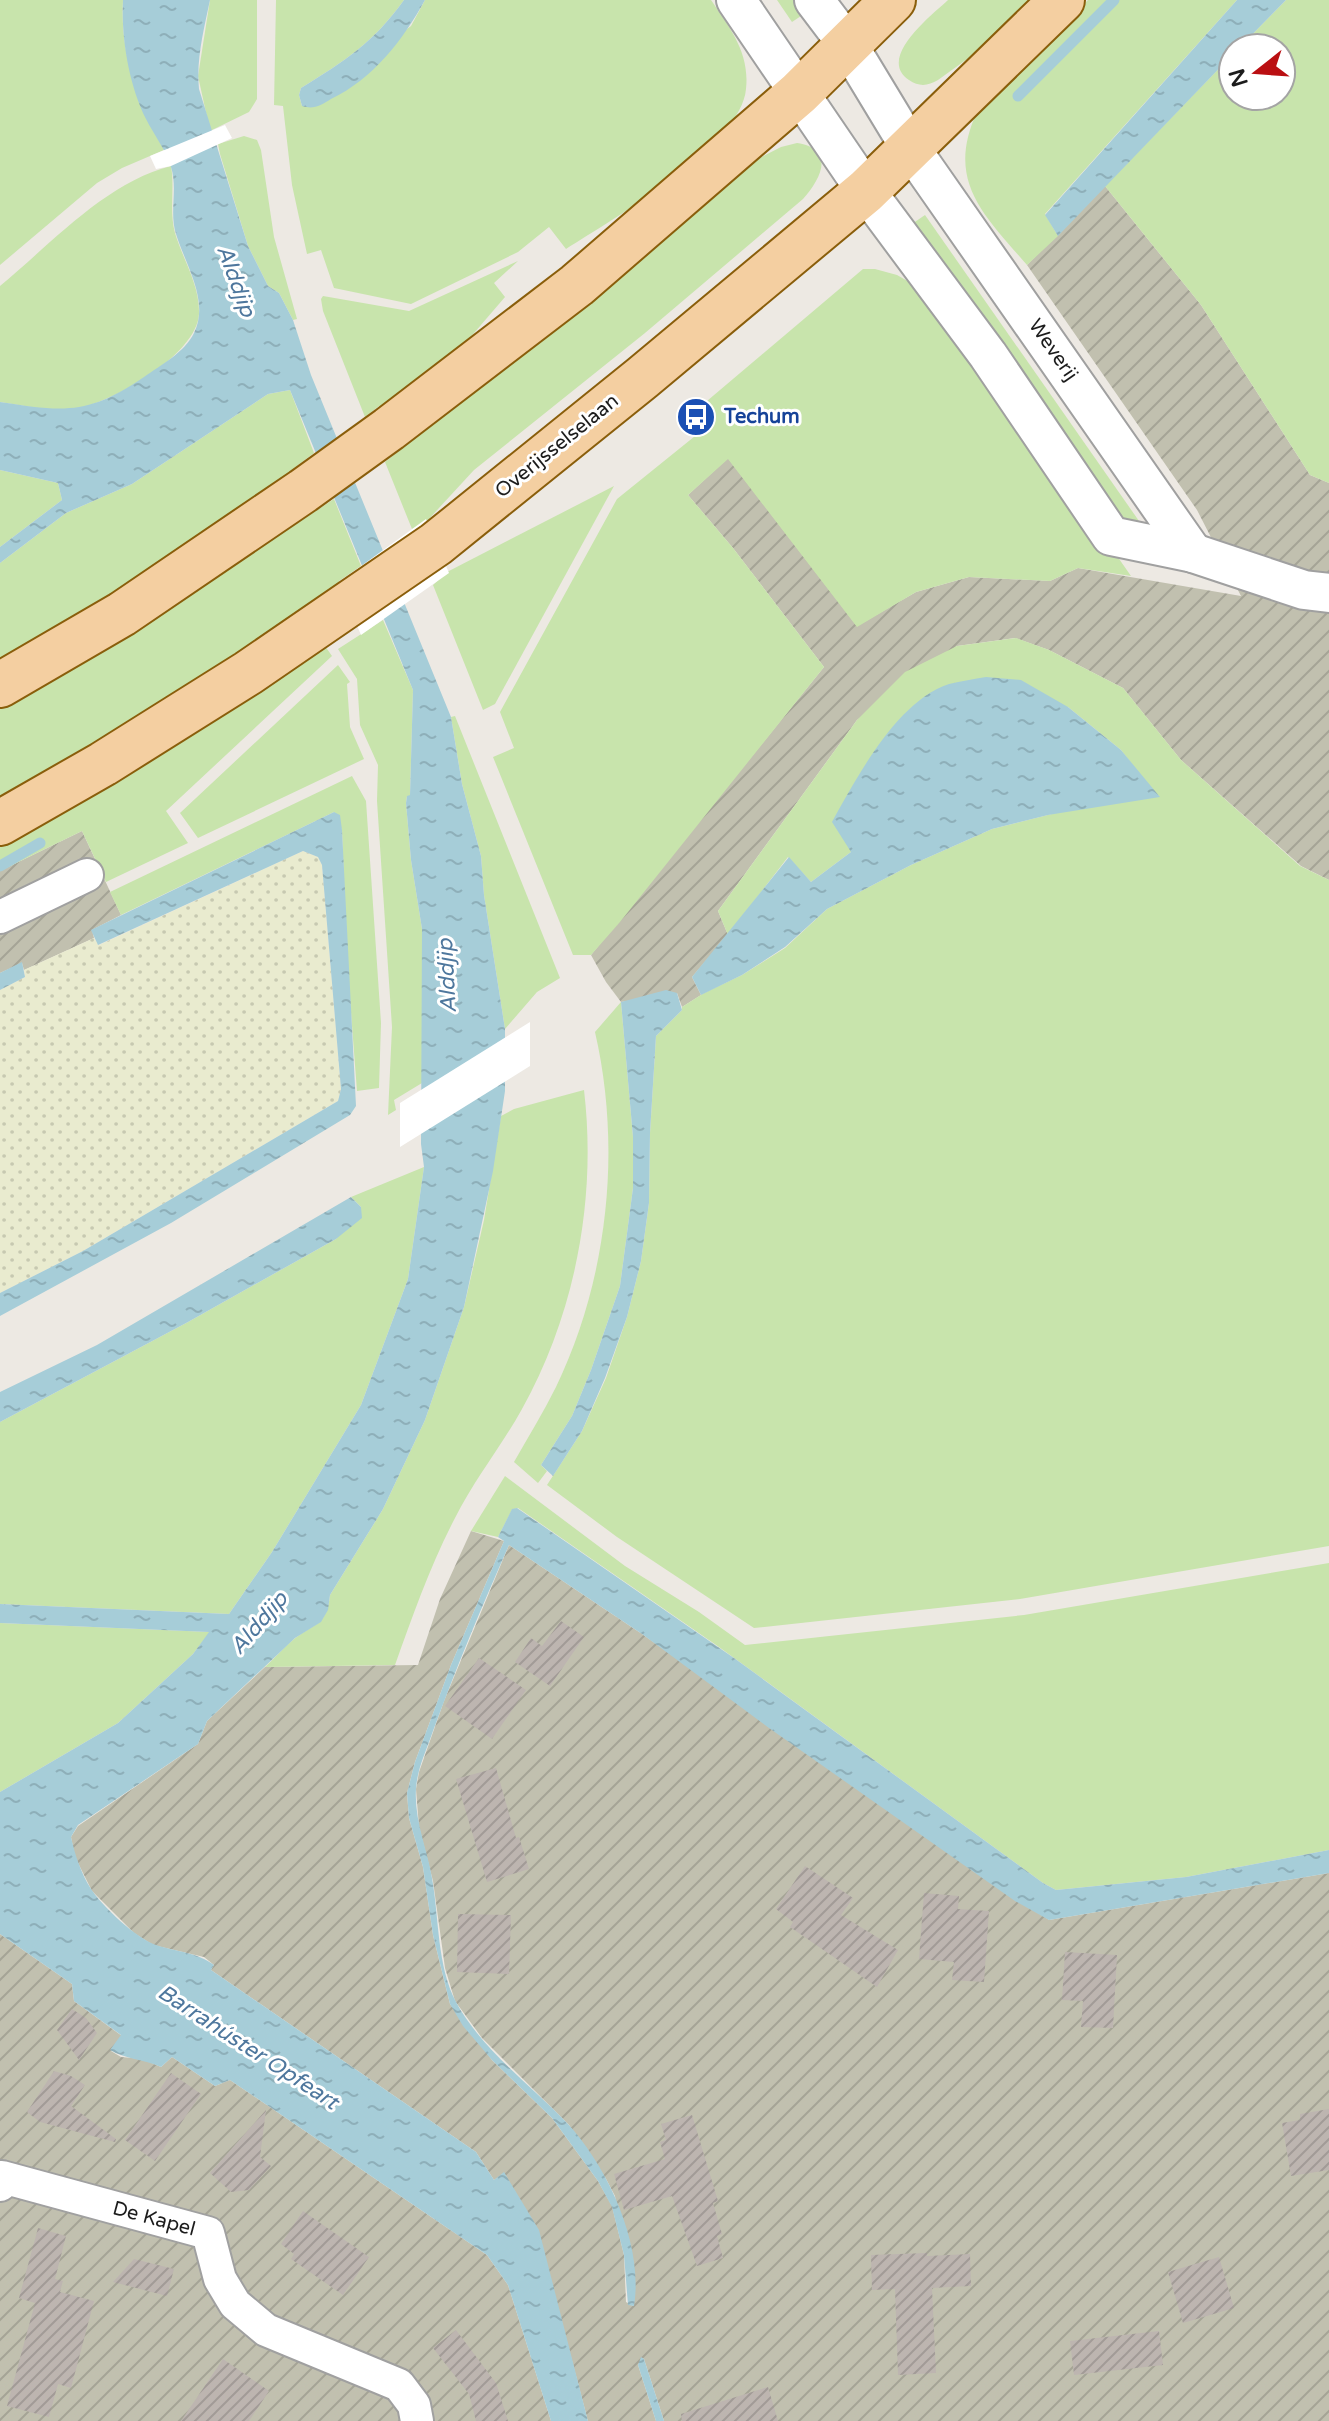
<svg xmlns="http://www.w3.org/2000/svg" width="1329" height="2421" font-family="'Varela Round',sans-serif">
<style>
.construction{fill:url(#construction-furrows)}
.farmland{fill:url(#farmland-dots)}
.grass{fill:#c8e4ac}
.water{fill:url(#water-ripples)}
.pier{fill:#fff}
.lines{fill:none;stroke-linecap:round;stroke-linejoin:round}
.stream{stroke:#a6cdd8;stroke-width:11}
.building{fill:url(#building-hatch)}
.minor-casing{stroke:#a0a0a0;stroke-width:36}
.tertiary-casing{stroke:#a0a0a0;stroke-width:42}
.primary-casing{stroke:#8a5e0b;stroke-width:48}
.minor{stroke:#fff;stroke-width:32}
.tertiary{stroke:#fff;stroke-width:38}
.primary{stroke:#f4cfa1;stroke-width:44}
.labels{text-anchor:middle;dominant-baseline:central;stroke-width:6;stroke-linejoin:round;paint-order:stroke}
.street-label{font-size:20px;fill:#1c1c1c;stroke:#fff}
.transit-label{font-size:20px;font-weight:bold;fill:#164399;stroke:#fff;text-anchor:start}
.water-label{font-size:22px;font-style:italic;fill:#4e779d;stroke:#fff}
</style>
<defs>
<pattern id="construction-furrows" width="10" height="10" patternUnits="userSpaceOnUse" patternTransform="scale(2)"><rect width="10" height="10" fill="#c1c0af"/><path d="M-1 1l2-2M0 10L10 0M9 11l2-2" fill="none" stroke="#a5a496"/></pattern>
<pattern id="farmland-dots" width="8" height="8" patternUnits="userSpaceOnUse" patternTransform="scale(2)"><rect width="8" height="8" fill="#e9ebcf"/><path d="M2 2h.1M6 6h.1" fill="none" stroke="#c7c9b1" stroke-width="1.8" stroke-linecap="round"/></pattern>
<pattern id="water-ripples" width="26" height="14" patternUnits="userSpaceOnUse" patternTransform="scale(2)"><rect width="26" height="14" fill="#a6cdd8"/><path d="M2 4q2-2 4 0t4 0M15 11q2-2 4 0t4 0" fill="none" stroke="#8eafb9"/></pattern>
<pattern id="building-hatch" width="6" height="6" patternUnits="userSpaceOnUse" patternTransform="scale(2)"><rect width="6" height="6" fill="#bdb5b0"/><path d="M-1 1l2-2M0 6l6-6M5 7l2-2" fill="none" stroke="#a29b97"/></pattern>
</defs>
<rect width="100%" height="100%" fill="#ede9e3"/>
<!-- construction -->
<g class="construction">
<polygon points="1105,186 1201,305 1310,475 1329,483 1329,880 1301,866 1181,760 1123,688 1049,650 1015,638 957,646 857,720 718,911 728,935 692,977 701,995 682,1007 677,993 621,1002 606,982 591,955 824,667 733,548 688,495 728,458 857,626 916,592 969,577 1050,581 1078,568 1241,596 1197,510 1027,265"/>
<polygon points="82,831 121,915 92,930 94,938 24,970 22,963 0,973 0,871"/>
<polygon points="471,1531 504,1541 451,1665 415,1762 407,1793 409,1818 423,1867 433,1935 450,2004 492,2060 552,2118 598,2181 612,2206 624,2255 626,2302 633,2306 615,2196 605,2177 569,2125 482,2038 455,2001 445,1968 433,1881 419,1827 416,1789 419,1772 444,1701 509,1545 642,1634 1049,1920 1329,1873 1329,2421 664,2421 644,2359 642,2358 638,2365 656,2421 588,2421 559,2312 504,2173 494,2180 476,2152 211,1970 214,1965 204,1957 153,1945 134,1933 92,1891 75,1857 71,1837 78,1826 198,1744 207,1721 265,1667 418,1665 440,1599"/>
<polygon points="0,1934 72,1984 74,2001 122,2036 111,2051 121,2057 143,2059 161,2067 172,2057 215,2086 230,2080 487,2255 508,2285 551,2421 0,2421"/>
</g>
<!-- farmland -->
<polygon class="farmland" points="303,851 318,857 322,865 341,1089 338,1101 83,1251 0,1293 0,990 25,977 24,970 94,938 99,945"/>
<!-- grass -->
<g class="grass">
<path d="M0,0H123C120,56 138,102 164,150L122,168L97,183L0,265Z"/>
<polygon points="210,0 257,0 257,99 249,112 210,131 198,76"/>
<path d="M276,0H404C372,44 346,60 301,88L299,95L302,106L411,26L425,0H711C730,28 750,53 746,89C741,146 613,219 566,249L549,227L518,252L411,304L334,288L321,250L307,254L292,185L283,106L274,105Z"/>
<polygon points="777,0 799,0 807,12 792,22"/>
<path d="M948,0H1035L995,39L938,80C928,86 919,87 909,80C876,58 932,15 948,0Z"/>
<path d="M1088,0H1237L1045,214L1058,236L1027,265C984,215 945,181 977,112Z"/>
<polygon points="1286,0 1329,0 1329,483 1310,475 1201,305 1105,186 1233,54 1233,96 1281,96 1281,48 1239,48"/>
<polygon points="244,136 257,140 261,150 274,237 297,319 293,320 279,293 268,286 248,246 220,154 218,144"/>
<path d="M797,143C837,149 820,180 803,199L645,333L474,470L427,521L412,529L385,462L611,283L754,161L781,147Z"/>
<path d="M171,166C175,188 169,211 175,233C183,260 200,285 199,314C197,356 105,408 67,410C45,411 22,405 0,402V286C50,245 106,182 171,166Z"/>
<polygon points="925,215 1139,521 1116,521 909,226"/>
<polygon points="518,261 494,283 505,297 450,361 382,411 379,406 365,417 323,311 321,299 323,296 409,311"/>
<polygon points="863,269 875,269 897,275 918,287 969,344 1131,576 1078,568 1050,581 969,577 916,592 857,627 728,459 688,495 733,548 824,667 620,922 591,955 573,955 493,757 514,748 500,712 617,499 705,428 694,412"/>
<polygon points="290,390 314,453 294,468 295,473 205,537 0,665 0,563 66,513 132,484 268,394"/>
<polygon points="0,470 58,483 62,500 0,547"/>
<polygon points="614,486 495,704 483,710 433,585 447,572"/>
<polygon points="334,499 361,566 339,581 342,588 238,657 0,801 0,709 132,631"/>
<polygon points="383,620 413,690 410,796 407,796 406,803 411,860 422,929 422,1083 394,1100 396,1110 388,1115 392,1027 377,801 378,765 360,725 357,679 338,649"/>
<polygon points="1016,638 1049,650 1123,688 1181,760 1300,866 1329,880 1329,1546 1020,1599 754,1628 617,1537 547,1485 582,1431 606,1378 627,1317 641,1261 649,1203 650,1133 656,1036 682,1010 682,1007 704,993 742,975 785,948 827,909 911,865 992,829 1151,789 1121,750 1068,707 851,852 811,882 788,857 728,935 718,911 857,720 905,672 957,646"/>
<polygon points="325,646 332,656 166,811 188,843 106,882 82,831 0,871 0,845"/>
<polygon points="338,665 350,682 347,684 350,727 364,759 198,838 180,813"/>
<polygon points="455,716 560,978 537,992 505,1029 484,895 481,856 462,784 451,717"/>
<polygon points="352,776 366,801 381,1023 379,1088 357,1091 347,960 342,830 334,812 121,915 110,892"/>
<path d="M621,1002L633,1137V1188L620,1286L591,1370L572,1416L541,1465L547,1471L538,1483L514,1462C528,1437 543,1413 556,1387C608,1279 622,1149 595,1032Z"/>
<path d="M584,1090C597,1199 575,1314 522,1409C501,1447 474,1480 455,1518C430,1566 413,1615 395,1665L265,1667C275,1658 284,1647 294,1639C315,1623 327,1625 330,1595L383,1509L425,1420L464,1307L484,1220L501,1116L514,1109Z"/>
<polygon points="424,1167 408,1279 361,1405 272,1552 229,1614 0,1604 0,1422 188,1322 336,1239 361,1207 351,1197"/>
<polygon points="505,1476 625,1566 699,1612 745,1645 1024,1615 1329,1563 1329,1850 1186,1877 1056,1890 1043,1883 719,1647 518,1508 512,1510 498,1537 471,1531"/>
<polygon points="0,1623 210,1632 193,1654 118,1723 0,1792"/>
</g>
<!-- water -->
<g class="water">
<path d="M123,0H210C204,29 196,59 199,89L248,246L268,286L279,293L293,320L311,375L451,717L462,784L481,856L484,895L505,1029V1091L493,1171L464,1307L425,1420L383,1509L330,1595L328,1610L321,1622L295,1638L207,1721L198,1744L78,1825L71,1837C75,1855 81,1873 91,1889C102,1906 137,1939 156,1945C176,1952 197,1952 214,1965L211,1970L476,2152L494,2180L504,2172L539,2230L588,2421H551L508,2285L487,2255L230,2080L215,2086L172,2057L161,2067C143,2059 125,2059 110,2050L121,2035L74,2001L72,1984L0,1934V1792L118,1723L193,1654L209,1632L0,1623V1604L229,1614L272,1552L361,1405L408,1279L424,1167L421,1144L422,929L411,860L406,803L407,796L410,795L413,690L290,390L268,394L132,484L66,513L0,563V547L62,500L58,483L0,470V402C65,412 88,415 144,377C161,365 185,352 194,333C210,301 185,264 176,234C169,212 178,189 171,167C166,150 154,135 146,119C129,85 121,38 123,0Z"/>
<path d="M404,0H425C403,40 373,79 331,99C321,105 314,110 302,106L299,95L301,88C346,60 372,44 404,0Z"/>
<polygon points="1237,0 1286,0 1239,48 1233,48 1233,54 1058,236 1045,215"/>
<path d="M986,677L1021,680L1068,707L1121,750L1160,797L1048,815L992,829L911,865L827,909L785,947L742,975L701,995L692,977L789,857L811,882L851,852L832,822C857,777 897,701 949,684C961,681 974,679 986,677Z"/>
<polygon points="334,812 340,815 342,830 356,1106 350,1115 171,1223 0,1316 0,1293 83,1251 338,1101 341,1089 322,865 318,857 303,851 98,945 91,930"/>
<polygon points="22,962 25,977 0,990 0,973"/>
<polygon points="666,990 677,993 682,1010 656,1036 650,1133 649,1203 641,1261 627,1317 605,1378 582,1431 553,1476 541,1465 572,1416 591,1370 620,1286 633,1188 633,1137 621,1002"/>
<polygon points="351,1197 361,1207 362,1218 336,1239 188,1322 0,1422 0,1392 97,1345"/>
<path d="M517,1508L734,1658L1043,1883L1056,1890L1186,1877L1329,1850V1873L1049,1920L1015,1901L769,1728L642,1634L509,1545C482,1606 456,1668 433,1731C427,1749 417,1769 416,1789C414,1820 427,1848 432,1878C439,1917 437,1966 456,2002C482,2050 530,2084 567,2123C608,2167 644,2245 634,2306L628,2305L624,2255L612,2207L598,2181L552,2118L492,2060L463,2026L450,2004L433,1935L423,1867L409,1818L407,1793L415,1762L451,1665L504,1541L498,1537L512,1509Z"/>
<polygon points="641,2357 644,2359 664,2421 656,2421 638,2365"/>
</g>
<!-- pier -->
<g class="pier">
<polygon points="225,125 232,138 171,166 156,169 150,156"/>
<polygon points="426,519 449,573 361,635 339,582"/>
<polygon points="530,1022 530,1066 400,1147 400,1103"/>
</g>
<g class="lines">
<!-- stream -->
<g class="stream">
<polyline points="1018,96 1114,0"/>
<polyline points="0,866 40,843"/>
</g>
</g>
<!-- building -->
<g class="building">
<polygon points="561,1621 584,1637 550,1686 515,1662 531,1638 542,1646"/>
<polygon points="479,1658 526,1690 492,1739 445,1706"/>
<polygon points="496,1768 516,1838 519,1837 529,1869 487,1882 456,1779"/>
<polygon points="805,1866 853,1898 841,1915 898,1950 877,1987 790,1927 793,1922 776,1909"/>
<polygon points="924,1893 959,1896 958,1909 989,1911 984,1982 952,1980 954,1962 919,1959"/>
<polygon points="458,1914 511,1915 509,1974 457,1972"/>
<polygon points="1065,1952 1117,1955 1113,2028 1081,2027 1083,2001 1062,2000"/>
<polygon points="72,2009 86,2018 97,2033 79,2060 57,2030"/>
<polygon points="54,2071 71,2076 85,2085 71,2106 116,2139 115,2142 40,2122 27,2112"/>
<polygon points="171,2073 201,2094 155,2161 125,2140"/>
<polygon points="1329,2109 1329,2170 1291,2176 1282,2123 1300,2120 1300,2114"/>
<polygon points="266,2110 260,2157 271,2166 249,2190 231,2192 210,2173"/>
<polygon points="692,2115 718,2201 713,2203 722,2234 717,2236 723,2258 697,2266 672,2196 624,2210 614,2174 665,2159 660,2142 666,2140 661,2124"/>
<polygon points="303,2211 369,2257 343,2295 291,2259 294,2254 281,2244"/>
<polygon points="38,2228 66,2236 55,2279 63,2281 60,2292 94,2301 71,2388 58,2384 49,2417 7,2406 35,2303 19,2298"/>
<polygon points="927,2253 927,2256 970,2254 971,2286 932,2288 936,2373 898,2375 895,2289 872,2290 871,2255"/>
<polygon points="1219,2257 1234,2308 1183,2323 1168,2272"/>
<polygon points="134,2259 174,2269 167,2296 113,2282"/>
<polygon points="456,2330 496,2383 508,2421 476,2421 469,2394 433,2348"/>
<polygon points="1159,2331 1163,2365 1074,2375 1070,2341"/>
<polygon points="223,2359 269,2391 249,2421 181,2421"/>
<polygon points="768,2387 778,2421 682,2421 681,2414"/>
</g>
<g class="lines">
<defs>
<g id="minor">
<polyline points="0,917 87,875"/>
<polyline points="0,2185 2,2177 208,2233 220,2279 235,2304 266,2330 399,2385 414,2405 417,2421"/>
</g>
<g id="tertiary">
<polyline points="736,0 866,191 988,355 1111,536 1193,553 1304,590 1329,593"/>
<polyline points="814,0 848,45 911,149 1193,553"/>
</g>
<g id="primary">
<polyline points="0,685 122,614 303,491 389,429 577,285 799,93 893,0"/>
<polyline points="0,823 103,764 248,673 436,544 642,378 866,191 1062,0"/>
</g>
</defs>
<!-- minor casing -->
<use href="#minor" class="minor-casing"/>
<!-- tertiary casing -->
<use href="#tertiary" class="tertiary-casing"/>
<!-- primary casing -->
<use href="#primary" class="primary-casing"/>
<!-- minor -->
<use href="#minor" class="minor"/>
<!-- tertiary -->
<use href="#tertiary" class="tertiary"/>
<!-- primary -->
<use href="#primary" class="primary"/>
</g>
<!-- icons -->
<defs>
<symbol id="bus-disc" viewBox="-11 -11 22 22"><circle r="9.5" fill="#1a4fb4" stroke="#fff"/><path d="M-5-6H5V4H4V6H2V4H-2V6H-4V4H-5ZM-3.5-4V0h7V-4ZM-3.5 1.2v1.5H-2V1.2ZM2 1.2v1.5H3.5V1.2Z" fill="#fff"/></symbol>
</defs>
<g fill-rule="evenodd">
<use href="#bus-disc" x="674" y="395" width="44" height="44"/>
</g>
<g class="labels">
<!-- street labels -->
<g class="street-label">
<text transform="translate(1053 350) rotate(55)">Weverij</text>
<text transform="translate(557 446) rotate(-39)">Overijsselselaan</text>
<text transform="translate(154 2219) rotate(15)">De Kapel</text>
</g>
<!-- transit labels -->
<g class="transit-label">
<text x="724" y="417">Techum</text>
</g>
<!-- water labels -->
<g class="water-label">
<text transform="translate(236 281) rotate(70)">Alddjip</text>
<text transform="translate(447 976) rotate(-93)">Alddjip</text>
<text transform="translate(259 1623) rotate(-49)">Alddjip</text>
<text transform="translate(248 2047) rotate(33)">Barrahúster Opfeart</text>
</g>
</g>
<!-- north arrow -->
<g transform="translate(1257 72) rotate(253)"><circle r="38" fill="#ffffff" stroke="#a4a4a4" stroke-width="2"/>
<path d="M0-6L14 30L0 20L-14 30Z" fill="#ba0f12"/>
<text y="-12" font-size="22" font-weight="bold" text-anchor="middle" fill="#1c1c1c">N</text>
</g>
</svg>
